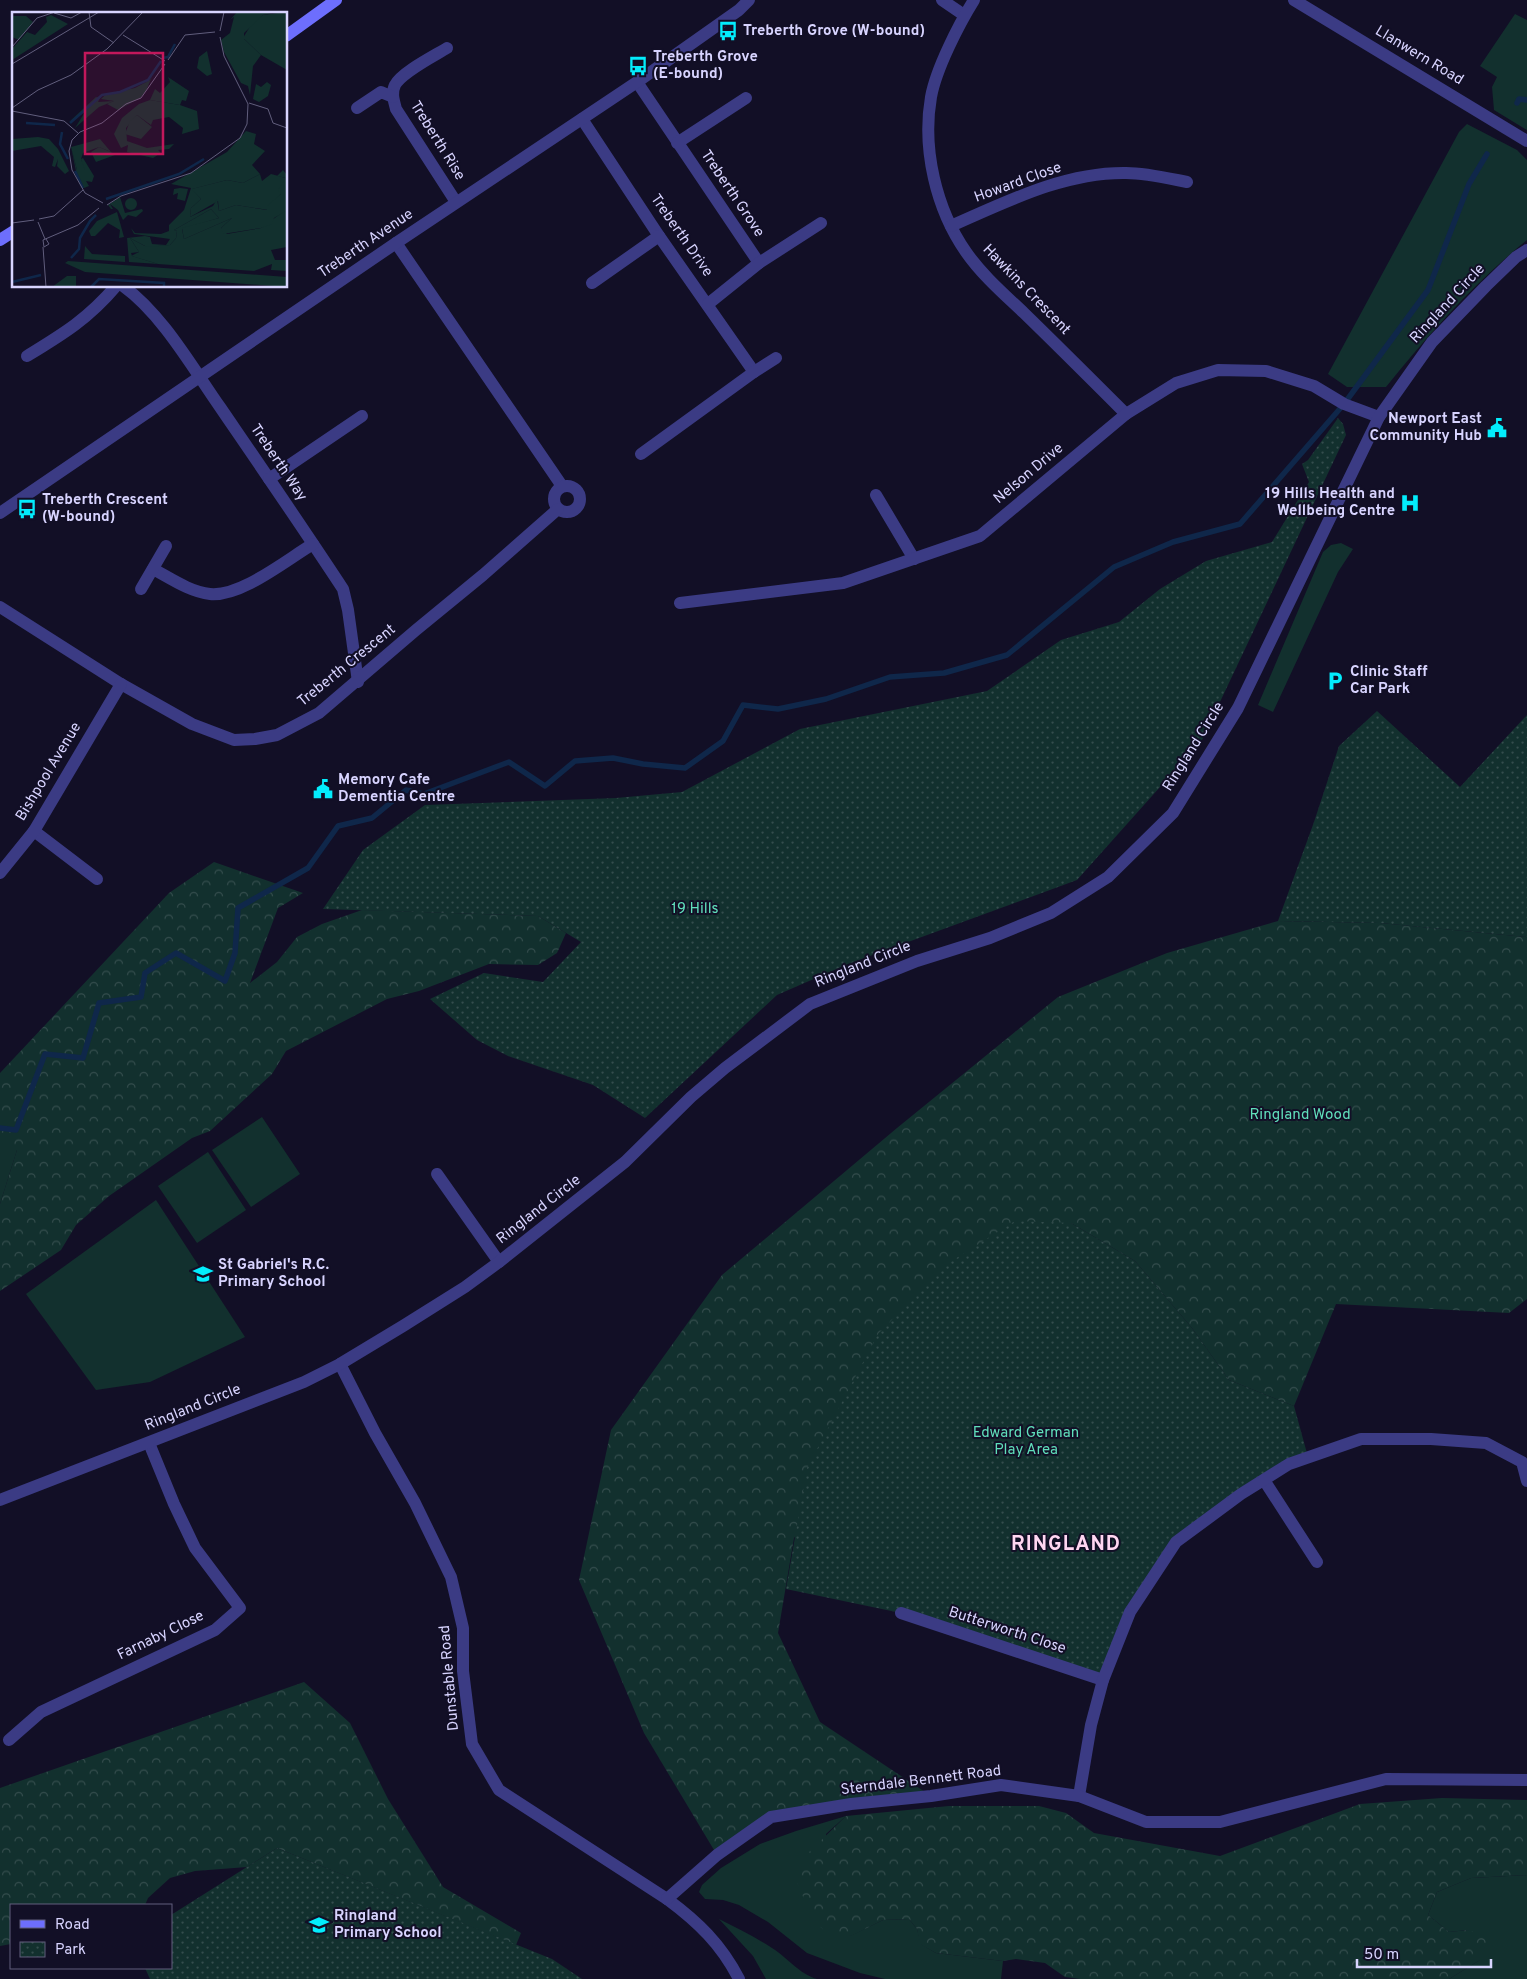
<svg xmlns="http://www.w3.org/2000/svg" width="1527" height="1979" font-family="Overpass,sans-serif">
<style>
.grass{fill:#12302e}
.forest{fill:url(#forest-crowns)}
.park{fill:url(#park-dots)}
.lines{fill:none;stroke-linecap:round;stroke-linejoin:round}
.stream{stroke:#0f274a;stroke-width:5.5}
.minor{stroke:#3b3b84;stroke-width:12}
.tertiary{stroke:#3b3b84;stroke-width:12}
.secondary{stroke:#6d6efd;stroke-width:12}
.labels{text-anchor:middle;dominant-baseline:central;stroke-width:4;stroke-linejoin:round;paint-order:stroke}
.poi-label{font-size:15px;font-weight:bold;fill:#d8d4ff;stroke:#120f26;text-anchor:start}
.street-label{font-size:15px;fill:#d8d4ff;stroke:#120f26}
.park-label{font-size:15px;fill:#60dfbb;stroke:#120f26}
.district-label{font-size:20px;font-weight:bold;letter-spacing:1px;fill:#ffd6f1;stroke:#120f26}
.inset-river{fill:none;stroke:#0f274a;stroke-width:2.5}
.inset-road{fill:none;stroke:#615e7d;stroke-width:1}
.view{fill:#c2185b;fill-opacity:0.15;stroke:#c2185b;stroke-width:2.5}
.inset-edge{fill:none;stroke:#d8d4ff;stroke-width:2.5}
</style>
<defs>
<pattern id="forest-crowns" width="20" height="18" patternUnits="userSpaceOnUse" patternTransform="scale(1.25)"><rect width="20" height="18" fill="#12302e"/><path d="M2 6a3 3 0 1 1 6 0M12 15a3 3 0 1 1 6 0" fill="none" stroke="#344d4d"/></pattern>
<pattern id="park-dots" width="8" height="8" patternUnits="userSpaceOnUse" patternTransform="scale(1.25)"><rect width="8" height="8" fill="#12302e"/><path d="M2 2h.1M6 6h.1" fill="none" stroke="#344d4d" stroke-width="1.8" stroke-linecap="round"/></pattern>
</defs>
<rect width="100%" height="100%" fill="#120f26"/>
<!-- grass -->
<g class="grass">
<polygon points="1515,14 1527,20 1527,130 1494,110 1492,87 1497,77 1480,66"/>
<path d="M1467,124L1517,150L1527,160V240C1474,283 1429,334 1386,387H1347L1328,374L1459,132Z"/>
<polygon points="1341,543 1353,549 1338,572 1273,712 1258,705 1323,552 1331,545"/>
<polygon points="262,1117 300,1174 251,1207 212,1150"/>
<polygon points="0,1150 17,1150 0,1204"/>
<polygon points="208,1152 246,1210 197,1243 158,1186"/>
<polygon points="156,1200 245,1337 150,1382 96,1390 26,1294"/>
<polygon points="846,1816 826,1834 850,1936 883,1920 909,1919 917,1929 921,1944 936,1953 1003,1961 1001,1979 885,1979 860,1973 807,1953 768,1922 739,1905 723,1900 705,1899 699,1892 702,1885 721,1868 760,1844 796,1831"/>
<polygon points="1527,1875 1527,1979 1449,1979 1480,1960 1468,1930 1449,1932 1428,1915 1437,1892 1471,1878"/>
<path d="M719,1919C737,1928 755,1937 772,1948C787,1957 799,1974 817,1979H766L753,1956Z"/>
</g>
<!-- forest -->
<g class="forest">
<polygon points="214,862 303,893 278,908 250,983 277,962 297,937 322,924 362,910 538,916 566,933 557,953 538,965 489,964 419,991 387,999 286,1051 272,1074 210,1131 192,1138 109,1196 76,1225 61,1250 0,1291 0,1204 17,1150 0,1150 0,1073 169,893"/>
<polygon points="1278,921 1380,923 1527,937 1527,1299 1509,1313 1336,1304 1294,1406 1229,1380 1192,1328 1135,1261 1071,1223 794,1538 778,1633 820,1722 931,1796 771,1817 717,1855 644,1733 579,1580 611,1430 722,1275 897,1128 1058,997 1167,953"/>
<polygon points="304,1682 350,1723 388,1799 443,1887 521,1933 516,1945 277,1848 247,1867 195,1871 170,1878 148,1898 145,1905 11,1905 11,1944 0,1946 0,1788"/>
<polygon points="1442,1798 1527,1800 1527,1875 1471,1878 1437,1892 1428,1915 1449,1932 1468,1930 1489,1937 1480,1960 1449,1979 1080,1979 1065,1977 1045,1963 1016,1959 1003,1961 936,1953 920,1944 917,1929 909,1919 883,1920 851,1936 827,1933 812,1919 797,1882 803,1858 846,1816 949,1806 1039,1806 1066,1813 1094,1833 1220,1856 1360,1804"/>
</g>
<!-- park -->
<g class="park">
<polygon points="1338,418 1343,424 1346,435 1202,740 1077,880 848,964 777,995 645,1118 593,1085 508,1056 477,1040 430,999 484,973 543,982 581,942 538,916 323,909 363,850 425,805 616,798 682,792 800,729 987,691 1061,640 1119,622 1160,589 1206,561 1272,542 1309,482 1302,464 1308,460"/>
<polygon points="1377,711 1460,787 1527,715 1527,937 1380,923 1278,921 1314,822 1339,746"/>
<polygon points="1015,1221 1071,1223 1135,1261 1192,1328 1229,1380 1294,1406 1308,1457 1176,1542 1130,1612 1103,1680 901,1613 786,1589 807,1468 878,1334 947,1264"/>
<polygon points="277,1848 552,1959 582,1979 150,1979 145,1968 171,1968 171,1915"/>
</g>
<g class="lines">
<!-- stream -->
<g class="stream">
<polyline points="1517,103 1519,99 1527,100"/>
<polyline points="0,1128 16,1130 45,1054 83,1058 99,1003 141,997 145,973 176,953 225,981 235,953 238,908 308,868 338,826 372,818 406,790 424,794 509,762 545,786 575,761 613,758 643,764 685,768 723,741 743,705 778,709 826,699 890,677 944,673 1007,655 1114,567 1173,542 1240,524 1344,404 1428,290 1469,184 1487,154"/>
</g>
<!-- minor -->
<g class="minor">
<polyline points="942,0 964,15"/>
<path d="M974,0C959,24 936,69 931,97C922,149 936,209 966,252C982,275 1004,294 1024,313C1058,346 1092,380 1126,414"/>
<path d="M447,48C434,56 402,72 395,85C391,93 394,101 396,109L456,202"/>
<polyline points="637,82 759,263"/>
<polyline points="357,108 381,92 393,97"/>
<polyline points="582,119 659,236 754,372"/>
<polyline points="677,143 746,98"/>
<path d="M951,226C1006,202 1064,172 1126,173C1146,173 1167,178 1187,182"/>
<polyline points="396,243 562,486"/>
<polyline points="592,283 659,236"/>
<path d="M123,286C162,314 192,367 220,407C261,467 303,528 343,589L348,610L358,682"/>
<polyline points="708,304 759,263 821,223"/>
<path d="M27,356C63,334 88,319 116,286"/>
<polyline points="641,454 754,372 776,358"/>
<polyline points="269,479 362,416"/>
<circle cx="567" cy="499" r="13"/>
<polyline points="876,495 914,559"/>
<polyline points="0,513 396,243 637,82 739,10 749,0"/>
<path d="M153,569C170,578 190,592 210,594C241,597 286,560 313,544"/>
<polyline points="141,589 166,546"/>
<polyline points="680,603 843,583 980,536 1126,414 1176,383 1218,370 1266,371 1314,386 1344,404 1379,417"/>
<polyline points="0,607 121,684 192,724 234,740 255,739 277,735 319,713 416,630 483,575 558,509"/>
<polyline points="34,831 97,879"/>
<polyline points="0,873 34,831 121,684"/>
<polyline points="437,1174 499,1262"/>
<path d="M340,1364L375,1433L415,1503L451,1577L463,1628V1671L472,1744L499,1790L667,1899C698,1922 721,1944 739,1979"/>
<polyline points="1264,1480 1317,1562"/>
<polyline points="901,1613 1103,1680"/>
<polyline points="9,1740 41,1712 215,1630 240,1608 195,1548 174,1504 149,1443"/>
<polyline points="1079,1796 1091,1725 1103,1680 1130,1612 1176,1542 1241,1494 1289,1464 1361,1439 1431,1439 1486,1443 1522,1462 1527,1481"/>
<polyline points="667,1899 717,1855 771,1817 851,1804 931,1796 1001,1785 1079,1796 1146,1822 1220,1822 1386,1779 1527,1780"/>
</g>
<!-- tertiary -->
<g class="tertiary">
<polyline points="1294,0 1527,141"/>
<polyline points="0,1500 304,1382 340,1364 403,1326 465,1287 499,1262 625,1162 691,1097 725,1068 810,1004 917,961 990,938 1051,913 1108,877 1173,813 1238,708 1379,417 1432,342 1486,286 1516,257 1527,250"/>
</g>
<!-- secondary -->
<g class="secondary">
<polyline points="286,36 336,0"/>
<polyline points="0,240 14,231"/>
</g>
</g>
<!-- icons -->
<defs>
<symbol id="bus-bare" viewBox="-9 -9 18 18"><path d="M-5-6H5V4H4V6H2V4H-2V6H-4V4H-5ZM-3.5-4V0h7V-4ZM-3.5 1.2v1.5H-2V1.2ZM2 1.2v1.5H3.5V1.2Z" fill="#03ecfc" stroke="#120f26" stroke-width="2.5" paint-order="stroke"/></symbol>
<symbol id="civic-bare" viewBox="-9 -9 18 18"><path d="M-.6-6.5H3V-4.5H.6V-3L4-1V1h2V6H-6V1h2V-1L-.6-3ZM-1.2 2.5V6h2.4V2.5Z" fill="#03ecfc" stroke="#120f26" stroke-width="2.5" paint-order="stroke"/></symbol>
<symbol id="hospital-bare" viewBox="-9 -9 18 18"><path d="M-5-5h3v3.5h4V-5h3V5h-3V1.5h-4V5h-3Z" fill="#03ecfc" stroke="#120f26" stroke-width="2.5" paint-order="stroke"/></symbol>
<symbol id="parking-bare" viewBox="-9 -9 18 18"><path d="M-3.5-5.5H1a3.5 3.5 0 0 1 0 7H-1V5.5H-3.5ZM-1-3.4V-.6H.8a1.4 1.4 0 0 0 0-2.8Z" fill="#03ecfc" stroke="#120f26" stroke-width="2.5" paint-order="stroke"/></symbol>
<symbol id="school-bare" viewBox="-9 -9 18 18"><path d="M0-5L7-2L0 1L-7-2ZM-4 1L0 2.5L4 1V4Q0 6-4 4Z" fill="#03ecfc" stroke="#120f26" stroke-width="2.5" paint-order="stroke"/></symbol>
</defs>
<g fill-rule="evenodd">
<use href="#bus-bare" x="714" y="17" width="28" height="28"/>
<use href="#bus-bare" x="624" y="52" width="28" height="28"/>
<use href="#civic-bare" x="1483" y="414" width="28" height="28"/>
<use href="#hospital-bare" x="1396" y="489" width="28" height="28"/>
<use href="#bus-bare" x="13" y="495" width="28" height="28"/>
<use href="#parking-bare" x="1321" y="667" width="28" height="28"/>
<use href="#civic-bare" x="309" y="775" width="28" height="28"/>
<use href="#school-bare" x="189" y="1260" width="28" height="28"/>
<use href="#school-bare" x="305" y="1911" width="28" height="28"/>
</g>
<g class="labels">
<!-- poi labels -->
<g class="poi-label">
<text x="743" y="31">Treberth Grove (W-bound)</text>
<text x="653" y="57">Treberth Grove<tspan x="653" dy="17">(E-bound)</tspan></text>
<text x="1482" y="419" text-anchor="end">Newport East<tspan x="1482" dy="17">Community Hub</tspan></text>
<text x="1395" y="494" text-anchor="end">19 Hills Health and<tspan x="1395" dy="17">Wellbeing Centre</tspan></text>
<text x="42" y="500">Treberth Crescent<tspan x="42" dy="17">(W-bound)</tspan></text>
<text x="1350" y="672">Clinic Staff<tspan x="1350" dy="17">Car Park</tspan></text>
<text x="338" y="780">Memory Cafe<tspan x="338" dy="17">Dementia Centre</tspan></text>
<text x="218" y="1265">St Gabriel's R.C.<tspan x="218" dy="17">Primary School</tspan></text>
<text x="334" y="1916">Ringland<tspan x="334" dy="17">Primary School</tspan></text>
</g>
<!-- street labels -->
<g class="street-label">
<text transform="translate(1419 56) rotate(31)">Llanwern Road</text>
<text transform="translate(437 141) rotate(58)">Treberth Rise</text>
<text transform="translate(1018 183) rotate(-20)">Howard Close</text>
<text transform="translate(732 194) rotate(56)">Treberth Grove</text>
<text transform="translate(681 236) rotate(55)">Treberth Drive</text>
<text transform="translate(366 244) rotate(-34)">Treberth Avenue</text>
<text transform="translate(1026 290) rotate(46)">Hawkins Crescent</text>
<text transform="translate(1448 304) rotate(-47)">Ringland Circle</text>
<text transform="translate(278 463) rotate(56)">Treberth Way</text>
<text transform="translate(1029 474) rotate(-40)">Nelson Drive</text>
<text transform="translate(347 666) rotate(-39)">Treberth Crescent</text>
<text transform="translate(1194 747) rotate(-58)">Ringland Circle</text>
<text transform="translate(49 772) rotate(-59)">Bishpool Avenue</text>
<text transform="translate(863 965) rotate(-22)">Ringland Circle</text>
<text transform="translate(539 1210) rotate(-38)">Ringland Circle</text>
<text transform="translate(193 1408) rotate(-22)">Ringland Circle</text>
<text transform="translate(1007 1631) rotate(18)">Butterworth Close</text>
<text transform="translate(161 1636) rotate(-26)">Farnaby Close</text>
<text transform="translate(450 1678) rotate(-95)">Dunstable Road</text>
<text transform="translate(921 1781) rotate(-7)">Sterndale Bennett Road</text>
</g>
<!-- park labels -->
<g class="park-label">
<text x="695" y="909">19 Hills</text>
<text x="1300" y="1115">Ringland Wood</text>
<text x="1026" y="1433">Edward German<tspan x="1026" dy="17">Play Area</tspan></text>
</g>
<!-- district labels -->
<g class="district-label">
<text x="1066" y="1545">RINGLAND</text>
</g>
</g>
<!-- overview -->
<g transform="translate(12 12)">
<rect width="275" height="275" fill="#120f26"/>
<path d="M273,0L275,2V58L249,43L231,26L240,11L251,3ZM39,3L56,12L0,48V37L15,20L23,23L35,10L34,5ZM195,39L200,62L195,64L185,56L187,45ZM59,135L65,158H71L69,147L71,146L82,164L80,170L74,169L77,174L72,176L64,159ZM248,162L250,169L259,162L274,166L269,182L256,198L224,193L207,199L206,189L178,205L179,196L189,187L179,177L215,168L231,171ZM168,176L176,177L173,189L165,187L166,181L161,183L162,177ZM108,185L113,201L130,197L131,199L124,205L116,203L111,208L106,198L98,192L101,197H99L96,193ZM113 192a6 6 0 1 1 12 0a6 6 0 1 1-12 0ZM199,197L207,206L170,217L172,227L220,206L209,216L215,222L249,216L275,197V235L259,238L263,248H275V259L259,258L260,252L242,259L146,252L119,244L127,240L118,226L133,234L158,233L164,226L165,219L162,218ZM55,264H64V275H40Z" fill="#12302e"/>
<path d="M225,0H265L251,3L232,21V27L249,43L241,54L238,83L236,74L229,71L212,40L209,28L218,21L222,5L218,8ZM84,85L88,86L86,90L102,89L87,95L63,116L73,100L57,110ZM138,88L168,93L185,99L187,117L170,122L171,116L157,105L141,108L139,113L125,103L114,116L115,129L135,136L162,132L157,137L146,138L149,141L141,146L115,140L116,133L109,136L102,122L110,106L127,92ZM234,119L244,122L242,132L253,139L240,153L248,162L231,171L215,168L180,177L189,187L179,196L178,205L201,194L205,187L207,199L224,193L255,198V194L269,182L266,178L274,166L265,164L271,158L275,163L274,199L262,206L260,212L249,216L211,222L209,216L220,206L172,227L170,216L207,206L199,197L162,218L165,219L164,226L158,233L135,235L118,226L127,240L119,241L120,244L146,252L117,250L115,226L133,224L138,225L140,232L154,233L158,227L122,222L119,216L123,221L149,222L157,219V213L172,198L179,176L159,172L215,140ZM26,125L37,127L46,137L57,159L53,162L45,154L46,147L43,155L40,154L42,145L29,134L0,139V127ZM88,127L99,140L87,135L71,141L69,147L73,158H65L59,135ZM105,200L112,225L107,226L108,218L96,211L83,224H79L77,219L85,209ZM73,234L80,242L113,244V250L72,247ZM56,249L275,265V275L73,260L53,251Z" fill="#12302e"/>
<path d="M0,4H14L21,10L7,28L0,25ZM141,62L134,79L128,86L106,98L95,92L102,89L89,87L94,82L123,76L138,68ZM156,65L177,79L174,89L170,88L168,93L138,88L143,77L148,81L158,70ZM255,70L259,73L256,84L247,90L241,87L244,72L249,75ZM125,103L140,115L129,127L113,122L118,109ZM87,135L101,141L103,143L84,150L79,140Z" fill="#12302e"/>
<path class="inset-river" d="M150,46L156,45L163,32M14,111L43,113M58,111L90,83L108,80L136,68L149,49M50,120L48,132L56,147M63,159L71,176M94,187L167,162L192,147M59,246L67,237L68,226L78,209L84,203M0,270L29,263M79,275L87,267L152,271V275"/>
<path class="inset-road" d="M77,0L79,15L102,31M42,1L59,6L70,0M208,19L212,0M111,23L153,49M0,35L25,6L43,0M156,48L173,23L203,20M0,52L87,0M237,91L256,97L261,111L275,116M0,96L26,78L59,63L95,37L131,0M0,99L52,109L66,121M91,191L73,181L60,158L57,139L60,128L68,120L90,111L114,92L129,86L153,52M95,193L109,184L179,161L228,126L235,112L236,92L212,44L208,25M27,207L42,204L71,178M26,210L33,227M0,211L22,208M34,227L37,232L32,235L31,228L66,213L87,196M31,235L34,275"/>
<path class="view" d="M73,41H151V142H73Z"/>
<rect width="275" height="275" class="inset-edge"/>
</g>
<!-- legend -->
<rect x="10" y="1904" width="162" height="65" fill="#120f26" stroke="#615e7d"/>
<rect x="20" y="1920" width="25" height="8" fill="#6d6efd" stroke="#615e7d"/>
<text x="55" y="1929" font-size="15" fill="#d8d4ff">Road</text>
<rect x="20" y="1942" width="25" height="15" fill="url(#park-dots)" stroke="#615e7d"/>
<text x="55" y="1954" font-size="15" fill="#d8d4ff">Park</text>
<!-- scale -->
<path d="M1357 1959v8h134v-8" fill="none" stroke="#d8d4ff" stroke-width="2.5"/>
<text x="1364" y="1959" font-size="15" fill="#d8d4ff" stroke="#120f26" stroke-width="4" paint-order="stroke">50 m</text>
</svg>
